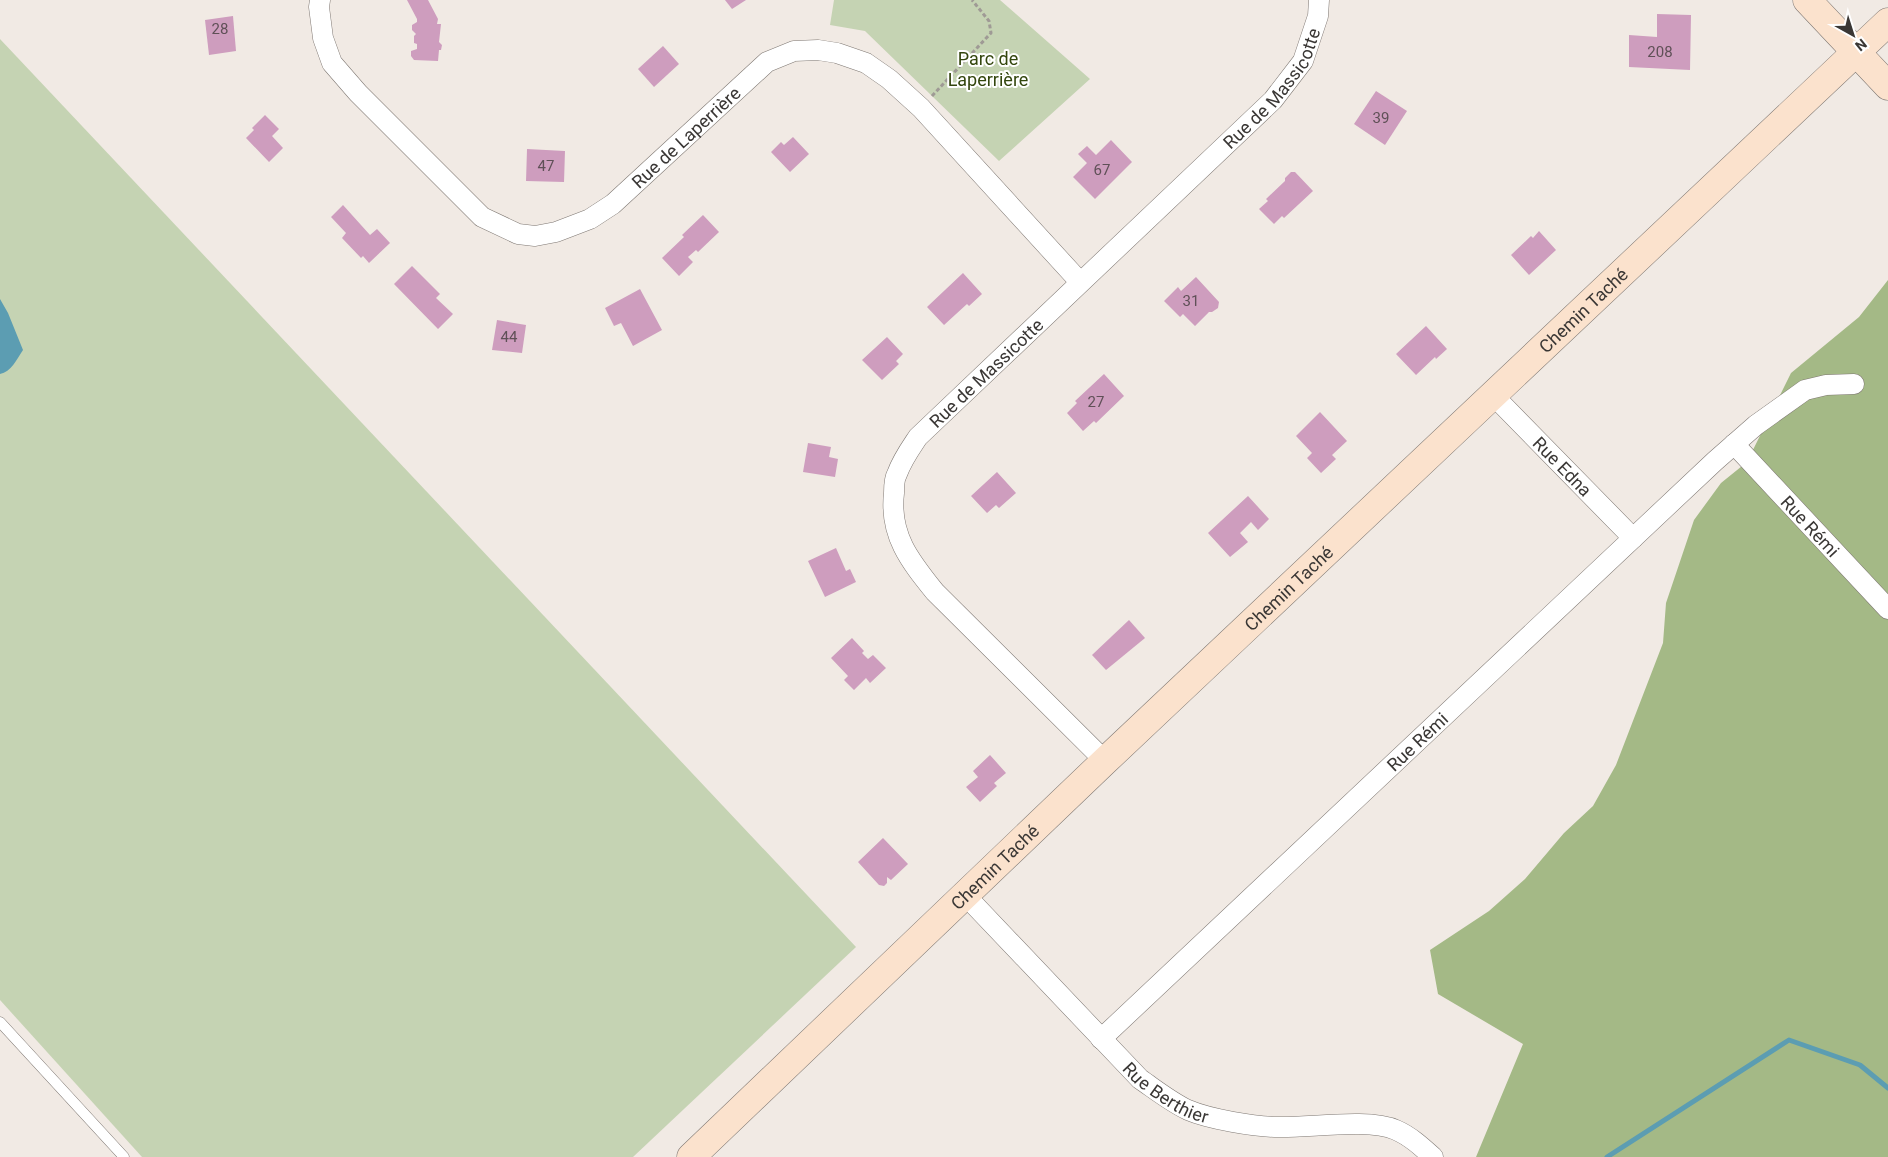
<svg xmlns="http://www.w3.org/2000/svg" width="1888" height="1157" font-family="Roboto,sans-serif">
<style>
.green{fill:#c5d3b3}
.forest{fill:#a4b986}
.water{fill:#5c9db2}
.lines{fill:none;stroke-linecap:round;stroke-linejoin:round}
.stream{stroke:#5c9db2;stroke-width:5}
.building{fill:#ce9dbe}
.lane-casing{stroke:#7f7873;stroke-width:11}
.street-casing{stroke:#7f7873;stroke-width:21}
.secondary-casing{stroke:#7f7873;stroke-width:29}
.path{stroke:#9f9a95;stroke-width:3;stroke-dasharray:4 2.5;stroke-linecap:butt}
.lane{stroke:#fff;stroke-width:10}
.street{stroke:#fff;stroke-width:20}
.secondary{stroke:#fbe2cd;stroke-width:28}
.labels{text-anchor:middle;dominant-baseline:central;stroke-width:4;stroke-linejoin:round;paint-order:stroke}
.number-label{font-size:15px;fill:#5f5057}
.park-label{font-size:18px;fill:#33460d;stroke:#fff}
.street-label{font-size:18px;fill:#3a3735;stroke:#fff}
</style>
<rect width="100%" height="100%" fill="#f1eae4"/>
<!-- green -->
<g class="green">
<polygon points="834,0 1000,0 1090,79 999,161 865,31 830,25"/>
<polygon points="0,39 856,947 633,1157 142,1157 0,1000"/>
</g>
<!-- forest -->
<polygon class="forest" points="1888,280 1888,1157 1476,1157 1523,1044 1438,994 1430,950 1489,911 1525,879 1564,833 1593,806 1616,765 1663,643 1666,603 1694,520 1721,483 1747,462 1791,373 1859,317"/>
<!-- water -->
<path class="water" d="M0,299L8,313L23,350C17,359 11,372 0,374Z"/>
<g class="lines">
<!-- stream -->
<polyline class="stream" points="1607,1157 1789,1040 1860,1065 1888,1088"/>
</g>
<!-- building -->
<g class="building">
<polygon points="407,0 428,0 438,19 437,24 441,24 439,42 442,45 441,50 439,50 438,61 414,60 411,56 411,51 417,49 417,44 414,43 414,36 416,34 412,30 412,25 417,22 417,19"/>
<polygon points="725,0 746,0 732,9"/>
<polygon points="1657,14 1691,15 1690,70 1629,67 1629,35 1657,37"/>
<polygon points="233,16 236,51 209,55 205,20"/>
<polygon points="663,46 679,64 654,87 638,69"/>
<polygon points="1376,91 1407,111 1385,145 1354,124"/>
<polygon points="265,115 279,129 272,136 283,148 269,162 246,138 254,130 252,128"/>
<polygon points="793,137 809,154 790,172 771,152 781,142 784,145"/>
<polygon points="1111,140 1132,162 1095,199 1073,177 1087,163 1078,154 1087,146 1096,155"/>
<polygon points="527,149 565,151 564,182 526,181"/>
<polygon points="1291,172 1295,172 1313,191 1284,218 1282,216 1274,224 1259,209 1268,201 1266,199 1285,181 1285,178"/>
<polygon points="343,205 370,235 377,229 390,243 369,263 363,256 361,258 342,238 346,233 331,217"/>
<polygon points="703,215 719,232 698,252 696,250 688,257 693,262 679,276 662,258 684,237 682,235"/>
<polygon points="1539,231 1556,250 1529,275 1511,255 1531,236 1533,238"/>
<polygon points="412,266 440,294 436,298 453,314 438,329 394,284"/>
<polygon points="963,273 982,294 969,306 967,304 944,325 927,307"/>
<polygon points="1196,277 1219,302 1218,308 1212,312 1209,312 1195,326 1183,314 1180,317 1164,301 1178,287 1181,291"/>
<polygon points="640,289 662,330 633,346 621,323 614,326 605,308"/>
<polygon points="497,320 526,325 522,353 492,350"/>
<polygon points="1426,326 1447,349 1436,359 1435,357 1416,375 1396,354"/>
<polygon points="887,337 903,354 896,361 899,364 882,380 862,360"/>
<polygon points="1104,374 1124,396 1096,423 1094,421 1083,431 1067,413 1077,403 1075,401"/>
<polygon points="1320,412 1347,441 1332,455 1336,459 1321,473 1307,458 1312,453 1296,436"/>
<polygon points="808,443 831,447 829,457 838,459 835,477 803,472"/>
<polygon points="997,472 1016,493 999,508 996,505 987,513 971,496"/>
<polygon points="1248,496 1269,519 1258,530 1251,522 1240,533 1248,542 1230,557 1208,533"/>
<polygon points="836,548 846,571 850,569 856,582 825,597 808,561"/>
<polygon points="1129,620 1145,638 1106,670 1092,655"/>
<polygon points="852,638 864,651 862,653 868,659 873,655 886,668 870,683 866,678 854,690 844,680 848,676 831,658"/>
<polygon points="990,755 1006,773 994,783 997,786 980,802 966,787 978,777 973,771"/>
<polygon points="883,838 908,864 891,880 887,877 887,883 884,886 879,885 858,862"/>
</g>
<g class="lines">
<defs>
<polyline id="lane" points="0,1022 124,1157"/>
<g id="street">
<path id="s1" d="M320,0L319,7L323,38L332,63L358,93L482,217L518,234L535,236L556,232L590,219L613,204L767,62L794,51L818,50L837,53L866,63L889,79L921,108L1080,282"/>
<path id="s2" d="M1492,394L1633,538"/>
<path id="s3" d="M1734,444L1888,609"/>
<path id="s4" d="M1105,761L935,592C910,561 889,535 894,493C894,487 894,479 897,474C902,460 910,449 918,437L1273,100L1303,61L1318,16L1319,0"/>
<path id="s5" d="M966,896L1140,1079C1156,1090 1171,1102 1188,1110C1209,1119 1255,1127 1278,1127C1309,1128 1369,1118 1396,1130C1410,1136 1422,1147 1433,1157"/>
<path id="s6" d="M1101,1039L1715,461L1756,425L1805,390L1826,385L1854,384"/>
</g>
<g id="secondary">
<polyline points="1807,0 1888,86"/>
<path id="s7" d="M691,1157L1105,761L1888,22"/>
</g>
</defs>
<!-- lane casing -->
<use href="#lane" class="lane-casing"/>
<!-- street casing -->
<use href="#street" class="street-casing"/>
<!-- secondary casing -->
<use href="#secondary" class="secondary-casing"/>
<!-- path -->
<polyline class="path" points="932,96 991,33 989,21 972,0"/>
<!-- lane -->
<use href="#lane" class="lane"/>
<!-- street -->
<use href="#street" class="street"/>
<!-- secondary -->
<use href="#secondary" class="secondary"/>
</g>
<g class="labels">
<!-- number labels -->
<g class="number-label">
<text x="220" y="29">28</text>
<text x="1660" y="52">208</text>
<text x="1381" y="118">39</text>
<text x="546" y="166">47</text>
<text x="1102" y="170">67</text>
<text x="1191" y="301">31</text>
<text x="509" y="337">44</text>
<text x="1096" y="402">27</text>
</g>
<!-- park labels -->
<g class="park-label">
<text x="988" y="58">Parc de<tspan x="988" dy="21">Laperrière</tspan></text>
</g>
<!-- street labels -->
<g class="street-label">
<text stroke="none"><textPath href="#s4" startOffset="911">Rue de Massicotte</textPath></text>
<text stroke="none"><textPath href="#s1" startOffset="521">Rue de Laperrière</textPath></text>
<text stroke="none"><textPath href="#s7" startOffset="1230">Chemin Taché</textPath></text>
<text stroke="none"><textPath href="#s4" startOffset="506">Rue de Massicotte</textPath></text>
<text stroke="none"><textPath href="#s2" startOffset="101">Rue Edna</textPath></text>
<text stroke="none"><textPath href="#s3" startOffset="112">Rue Rémi</textPath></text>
<text stroke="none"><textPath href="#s7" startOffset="825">Chemin Taché</textPath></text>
<text stroke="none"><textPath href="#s6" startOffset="434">Rue Rémi</textPath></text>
<text stroke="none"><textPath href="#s7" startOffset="420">Chemin Taché</textPath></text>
<text stroke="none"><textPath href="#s5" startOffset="282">Rue Berthier</textPath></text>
</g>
</g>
<!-- north arrow -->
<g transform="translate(1853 35) rotate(141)" stroke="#ffffff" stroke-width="4" paint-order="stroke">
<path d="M0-4L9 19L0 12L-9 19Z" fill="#3a3735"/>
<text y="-8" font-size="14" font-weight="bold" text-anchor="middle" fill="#3a3735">N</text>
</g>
</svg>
